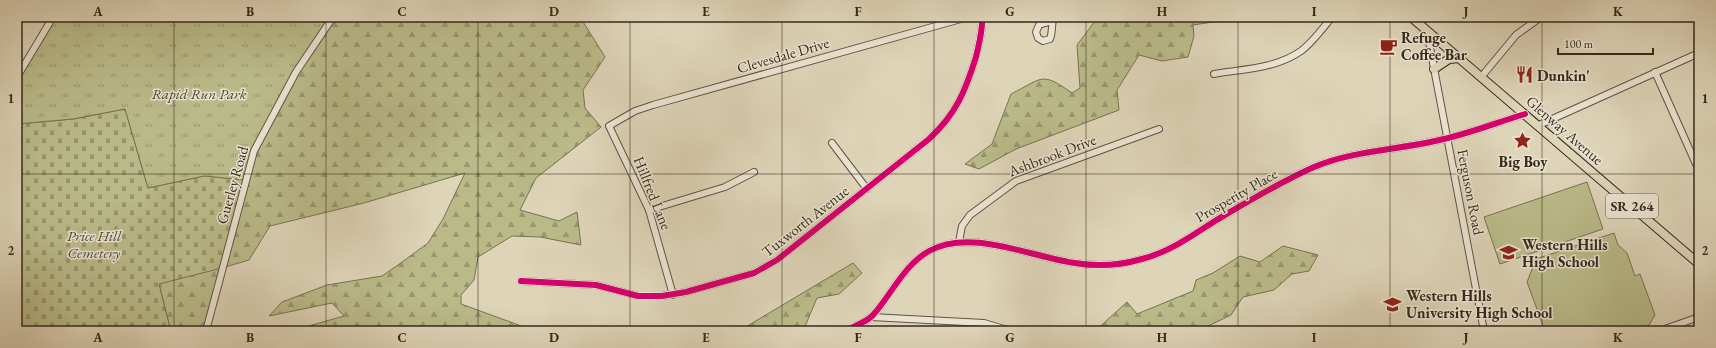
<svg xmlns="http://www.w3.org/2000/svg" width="1716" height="348" font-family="'EB Garamond',serif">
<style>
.grass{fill:#baba89;stroke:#787252}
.forest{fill:url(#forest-firs);stroke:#787252}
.cemetery{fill:url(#cemetery-stones);stroke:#787252}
.park{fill:url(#park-tufts);stroke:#787252}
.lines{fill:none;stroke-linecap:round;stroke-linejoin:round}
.minor-casing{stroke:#5f5443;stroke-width:8}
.major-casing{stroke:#352a1c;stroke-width:10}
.minor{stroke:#eae3d1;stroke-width:6}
.major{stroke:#ded4b8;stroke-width:8}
.cycleway-casing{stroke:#eae3d1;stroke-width:8}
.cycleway{stroke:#d6006c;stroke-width:6}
.grid{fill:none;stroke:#352a1c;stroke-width:1;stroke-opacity:0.55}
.labels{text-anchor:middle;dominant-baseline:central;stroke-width:3;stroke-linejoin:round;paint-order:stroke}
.shield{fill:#eae3d1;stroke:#6b6252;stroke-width:1}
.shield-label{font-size:14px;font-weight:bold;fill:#352a1c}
.poi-label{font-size:15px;font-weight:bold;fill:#352a1c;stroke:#eae3d1;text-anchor:start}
.street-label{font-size:15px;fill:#352a1c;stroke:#eae3d1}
.park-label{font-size:15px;font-style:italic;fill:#504732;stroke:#eae3d1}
.neatline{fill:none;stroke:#352a1c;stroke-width:1.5}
.grid-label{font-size:13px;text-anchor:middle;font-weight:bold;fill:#352a1c}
</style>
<defs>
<pattern id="forest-firs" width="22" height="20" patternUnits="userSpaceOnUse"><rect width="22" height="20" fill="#baba89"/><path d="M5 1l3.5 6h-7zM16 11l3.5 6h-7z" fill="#98976f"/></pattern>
<pattern id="cemetery-stones" width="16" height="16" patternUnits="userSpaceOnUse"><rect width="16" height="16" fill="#baba89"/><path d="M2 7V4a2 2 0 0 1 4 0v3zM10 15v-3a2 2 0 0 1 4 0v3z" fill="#98976f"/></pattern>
<pattern id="park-tufts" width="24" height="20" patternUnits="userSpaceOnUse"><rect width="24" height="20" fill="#baba89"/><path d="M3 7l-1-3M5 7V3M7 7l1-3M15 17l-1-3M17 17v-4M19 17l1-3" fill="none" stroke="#98976f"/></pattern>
</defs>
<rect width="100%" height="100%" fill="#ded4b8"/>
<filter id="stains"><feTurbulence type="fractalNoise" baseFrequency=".005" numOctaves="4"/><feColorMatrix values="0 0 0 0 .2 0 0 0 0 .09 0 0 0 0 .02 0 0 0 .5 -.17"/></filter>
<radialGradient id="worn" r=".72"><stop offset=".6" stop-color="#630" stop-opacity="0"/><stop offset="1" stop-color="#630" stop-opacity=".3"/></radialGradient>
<!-- grass -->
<g class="grass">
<polygon points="1587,182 1603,229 1500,264 1484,217"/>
<polygon points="1614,233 1618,245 1627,253 1635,276 1640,274 1655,315 1649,325 1631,331 1545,331 1527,282 1536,259"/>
</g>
<!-- forest -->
<g class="forest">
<polygon points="248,17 580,17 605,57 583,90 585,108 601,127 536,178 520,210 559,221 577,212 581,245 540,237 512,236 478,257 474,280 461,295 461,304 535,331 291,331 344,316 332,303 269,316 282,302 327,285 382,276 398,265 428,243 443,219 465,173 364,203 270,226 249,260 222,268 206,331 168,331 170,328 159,284 196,178 164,185 143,172 125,109 87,135 61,104"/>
<path d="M1098,17H1277L1276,21L1213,22L1193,25L1194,36L1188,57L1162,61L1139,55L1117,90L1119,110L1016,149L979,169L965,164L992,144L1011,94C1043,78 1041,71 1072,93L1080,88L1077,45Z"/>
<polygon points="1283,246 1318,255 1309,271 1292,274 1274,290 1243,297 1231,315 1206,327 1203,331 1095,331 1127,302 1137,314 1193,291 1196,280 1213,273 1240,256 1260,262"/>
<polygon points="853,263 862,273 839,294 817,298 803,331 739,331"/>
</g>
<!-- cemetery -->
<polygon class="cemetery" points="125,109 148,188 204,176 246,180 222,268 159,284 170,328 168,331 17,331 17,124 73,119"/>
<!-- park -->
<polygon class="park" points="53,17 333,17 325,27 267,127 246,180 204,176 148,188 125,109 73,119 17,124 17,77"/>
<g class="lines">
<defs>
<g id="minor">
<path d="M1052,21L1039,25L1036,32L1038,38L1043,41L1050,39C1053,31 1051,24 1054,17"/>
<polyline points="1430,33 1429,42 1484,331"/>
<polyline points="1655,72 1696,164"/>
<path d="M1214,74C1243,69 1275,69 1301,51C1313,42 1323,28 1332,17"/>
<polyline points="1482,76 1516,35 1541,17"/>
<polyline points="17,77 53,17"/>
<polyline points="1539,125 1699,53"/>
<polyline points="832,143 867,189"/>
<polyline points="649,210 725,187 754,172"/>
<polyline points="959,242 962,226 970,215 1016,181 1159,129"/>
<path d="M521,281L596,285L638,296H662L686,292L754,273L777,260L929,139C956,114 965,92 976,57C979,43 983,31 982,17"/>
<polyline points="673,295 649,210 609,126 635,111 653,105 968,17"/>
<polyline points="871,317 984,323 1011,331"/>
<polyline points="206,331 254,151 296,72 333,17"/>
<path d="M847,331C855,325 867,322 873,315C891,295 904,265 929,251C971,228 1031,257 1075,263C1098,267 1121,265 1142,259C1169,252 1192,236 1215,221C1247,202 1280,182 1314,167C1352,151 1395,150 1435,141C1466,135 1495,123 1525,114"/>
<polyline points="1659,331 1699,317"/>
</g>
<g id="major">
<polyline points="1411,17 1699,264"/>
<polyline points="1434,69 1449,59 1460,58"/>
</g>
</defs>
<!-- minor casing -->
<use href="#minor" class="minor-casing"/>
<!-- major casing -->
<use href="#major" class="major-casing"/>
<!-- minor -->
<use href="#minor" class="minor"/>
<!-- major -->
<use href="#major" class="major"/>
<defs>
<g id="cycleway">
<path d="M521,281L596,285L638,296H662L686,292L754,273L777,260L929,139C956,114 965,92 976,57C979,43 983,31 982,17"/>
<path d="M847,331C855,325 867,322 873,315C891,295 904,265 929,251C971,228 1031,257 1075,263C1098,267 1121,265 1142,259C1169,252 1192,236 1215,221C1247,202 1280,182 1314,167C1352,151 1395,150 1435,141C1466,135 1495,123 1525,114"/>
</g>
</defs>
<!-- cycleway casing -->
<use href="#cycleway" class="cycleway-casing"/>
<!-- cycleway -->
<use href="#cycleway" class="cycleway"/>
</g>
<!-- grid -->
<path class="grid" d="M174,17V331M326,17V331M478,17V331M630,17V331M782,17V331M934,17V331M1086,17V331M1238,17V331M1390,17V331M1542,17V331M17,174H1699"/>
<!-- icons -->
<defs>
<symbol id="cafe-bare" viewBox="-9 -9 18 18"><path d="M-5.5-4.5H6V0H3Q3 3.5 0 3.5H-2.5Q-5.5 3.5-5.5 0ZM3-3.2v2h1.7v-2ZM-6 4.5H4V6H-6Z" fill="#8f2418" stroke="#eae3d1" stroke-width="2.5" paint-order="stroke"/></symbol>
<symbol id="restaurant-bare" viewBox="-9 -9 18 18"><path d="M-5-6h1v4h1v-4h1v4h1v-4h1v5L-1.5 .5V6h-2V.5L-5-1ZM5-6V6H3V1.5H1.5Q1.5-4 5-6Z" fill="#8f2418" stroke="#eae3d1" stroke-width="2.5" paint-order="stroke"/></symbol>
<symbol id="sight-bare" viewBox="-9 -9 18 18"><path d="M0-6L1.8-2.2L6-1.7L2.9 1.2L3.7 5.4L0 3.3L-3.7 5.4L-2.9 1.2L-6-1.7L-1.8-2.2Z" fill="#8f2418" stroke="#eae3d1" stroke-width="2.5" paint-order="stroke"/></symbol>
<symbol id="school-bare" viewBox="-9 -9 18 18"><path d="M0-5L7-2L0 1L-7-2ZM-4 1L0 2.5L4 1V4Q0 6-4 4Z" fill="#8f2418" stroke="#eae3d1" stroke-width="2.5" paint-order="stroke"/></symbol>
</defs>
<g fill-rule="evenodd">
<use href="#cafe-bare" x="1376" y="34" width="25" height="25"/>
<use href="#restaurant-bare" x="1512" y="62" width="25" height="25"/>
<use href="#sight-bare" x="1510" y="128" width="25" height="25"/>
<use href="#school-bare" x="1496" y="240" width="25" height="25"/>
<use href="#school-bare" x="1380" y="292" width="25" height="25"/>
</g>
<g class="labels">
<!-- shield labels -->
<rect class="shield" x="1606" y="194" width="52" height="24" rx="3"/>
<g class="shield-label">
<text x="1632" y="206">SR 264</text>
</g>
<!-- poi labels -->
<g class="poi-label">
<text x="1401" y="37">Refuge<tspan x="1401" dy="17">Coffee Bar</tspan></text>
<text x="1537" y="75">Dunkin'</text>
<text x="1523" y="161" text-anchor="middle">Big Boy</text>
<text x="1522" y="244">Western Hills<tspan x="1522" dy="17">High School</tspan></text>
<text x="1406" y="295">Western Hills<tspan x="1406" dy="17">University High School</tspan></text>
</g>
<!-- street labels -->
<g class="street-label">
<text transform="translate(783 55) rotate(-16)">Clevesdale Drive</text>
<text transform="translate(1565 130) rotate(41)">Glenway Avenue</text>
<text transform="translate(1052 155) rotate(-21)">Ashbrook Drive</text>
<text transform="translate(232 185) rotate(-74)">Guerley Road</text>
<text transform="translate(1471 192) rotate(79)">Ferguson Road</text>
<text transform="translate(653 193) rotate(68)">Hillfred Lane</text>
<text transform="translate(1236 195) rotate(-30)">Prosperity Place</text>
<text transform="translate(805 221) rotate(-38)">Tuxworth Avenue</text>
</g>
<!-- park labels -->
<g class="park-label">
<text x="199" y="93">Rapid Run Park</text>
<text x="94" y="235">Price Hill<tspan x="94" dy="17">Cemetery</tspan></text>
</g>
</g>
<!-- margin -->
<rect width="1716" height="348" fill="none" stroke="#ded4b8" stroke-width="44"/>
<!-- scale -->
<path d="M1558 48v6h95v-6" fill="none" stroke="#352a1c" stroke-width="2"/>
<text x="1564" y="48" font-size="12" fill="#352a1c" stroke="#eae3d1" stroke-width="3" paint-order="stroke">100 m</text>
<rect x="22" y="22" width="1672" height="304" class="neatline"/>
<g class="grid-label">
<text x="98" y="16">A</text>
<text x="250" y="16">B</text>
<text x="402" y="16">C</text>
<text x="554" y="16">D</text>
<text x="706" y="16">E</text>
<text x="858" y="16">F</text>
<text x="1010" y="16">G</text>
<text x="1162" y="16">H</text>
<text x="1314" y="16">I</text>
<text x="1466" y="16">J</text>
<text x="1618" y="16">K</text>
<text x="11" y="103">1</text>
<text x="1705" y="103">1</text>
<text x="11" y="255">2</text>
<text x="1705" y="255">2</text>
<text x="98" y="342">A</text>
<text x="250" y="342">B</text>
<text x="402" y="342">C</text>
<text x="554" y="342">D</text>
<text x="706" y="342">E</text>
<text x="858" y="342">F</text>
<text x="1010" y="342">G</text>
<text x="1162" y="342">H</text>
<text x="1314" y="342">I</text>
<text x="1466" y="342">J</text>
<text x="1618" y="342">K</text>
</g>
<rect width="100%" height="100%" filter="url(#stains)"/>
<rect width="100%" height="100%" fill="url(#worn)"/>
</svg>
